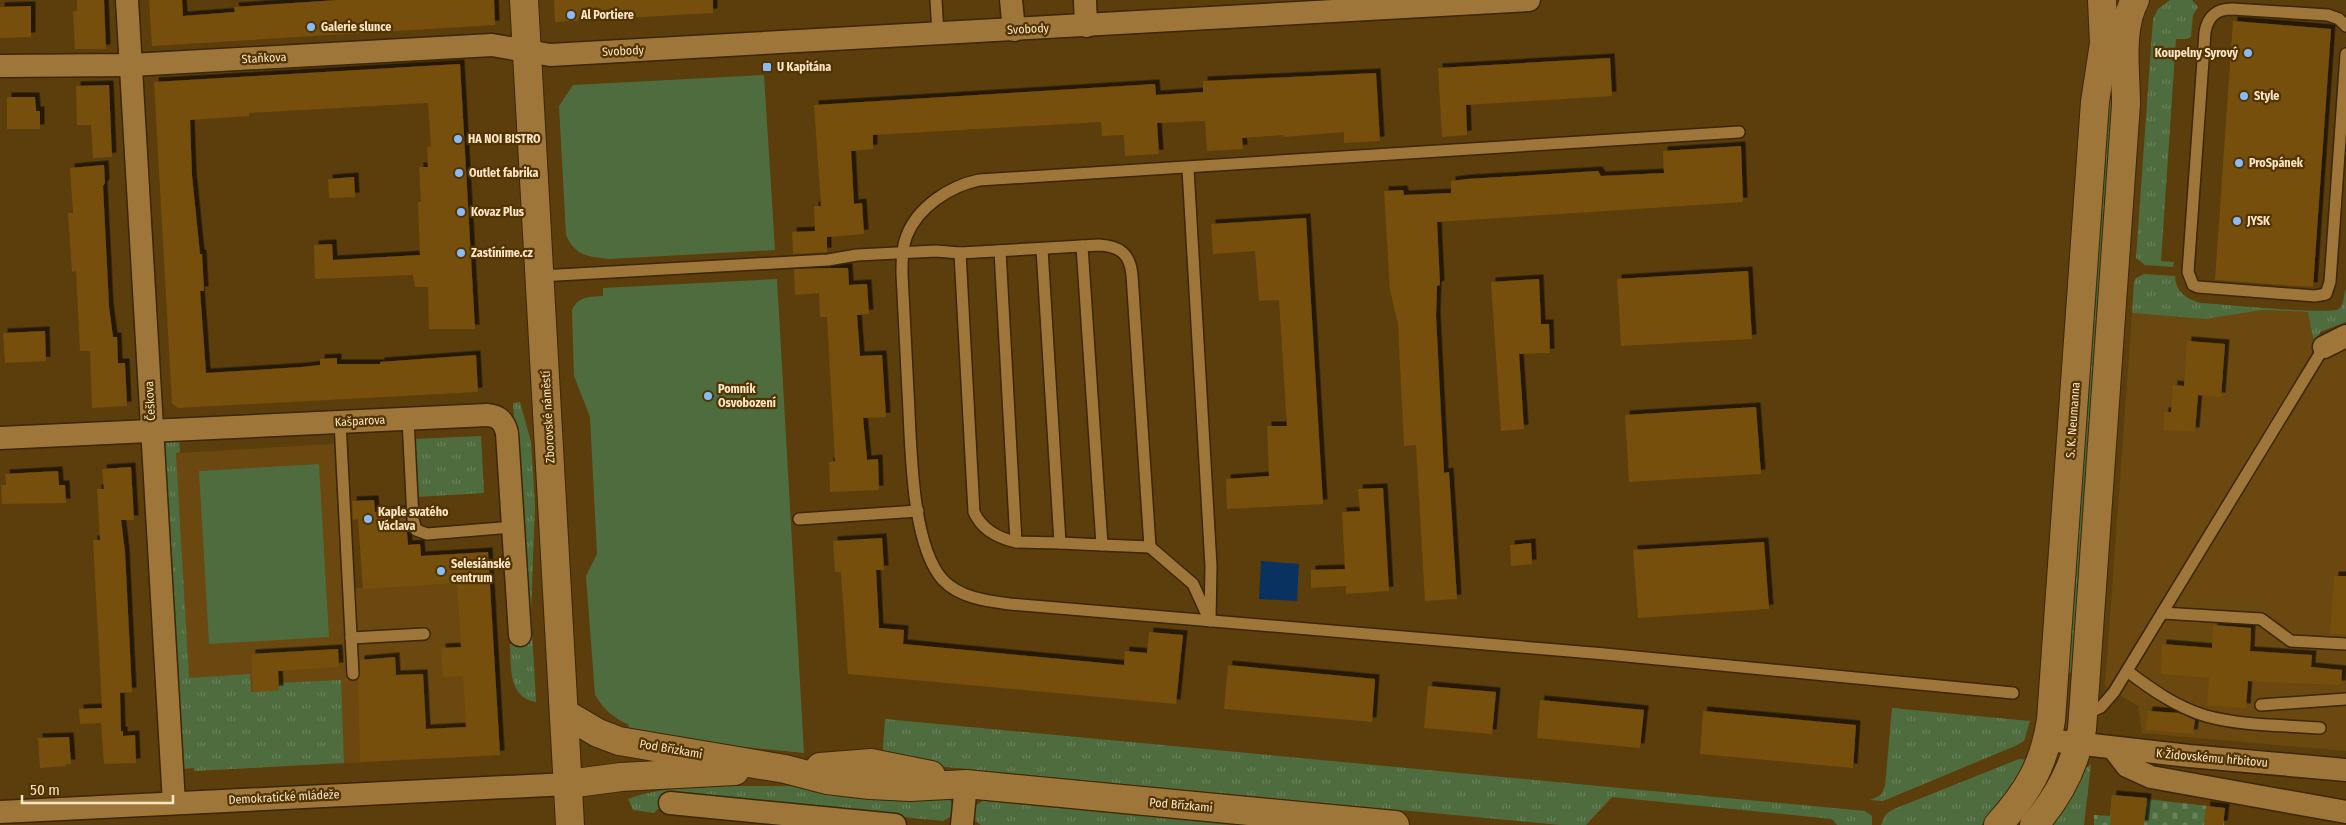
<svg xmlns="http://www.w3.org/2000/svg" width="2346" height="825" font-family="'Fira Sans Condensed',sans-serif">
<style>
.built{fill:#6a480f}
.grass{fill:url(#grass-tufts)}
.cemetery{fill:url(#cemetery-stones)}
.park{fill:#4f6c3f}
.water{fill:#093260}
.building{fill:#764f09;filter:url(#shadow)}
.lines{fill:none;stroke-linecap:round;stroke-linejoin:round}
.service-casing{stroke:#3b2705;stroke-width:14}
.minor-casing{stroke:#3b2705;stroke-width:25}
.tertiary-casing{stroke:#3b2705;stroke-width:30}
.secondary-casing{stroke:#3b2705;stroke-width:30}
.service{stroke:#9f7639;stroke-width:11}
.minor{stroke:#9f7639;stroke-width:22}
.tertiary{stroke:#9f7639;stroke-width:28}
.secondary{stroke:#9f7639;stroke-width:28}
.poi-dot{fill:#88bbfc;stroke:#513400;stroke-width:2}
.labels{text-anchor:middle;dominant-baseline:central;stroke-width:4.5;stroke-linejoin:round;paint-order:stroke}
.poi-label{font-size:12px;font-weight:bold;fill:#fde6c8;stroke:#513400;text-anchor:start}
.street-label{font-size:12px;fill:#fde6c8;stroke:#513400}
</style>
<defs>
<pattern id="grass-tufts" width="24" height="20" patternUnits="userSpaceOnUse" patternTransform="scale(1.25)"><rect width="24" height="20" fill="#4f6c3f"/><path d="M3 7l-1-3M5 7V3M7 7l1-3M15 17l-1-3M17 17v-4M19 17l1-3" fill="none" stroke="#698159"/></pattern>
<pattern id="cemetery-stones" width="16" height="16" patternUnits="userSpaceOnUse" patternTransform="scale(1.25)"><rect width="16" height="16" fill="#4f6c3f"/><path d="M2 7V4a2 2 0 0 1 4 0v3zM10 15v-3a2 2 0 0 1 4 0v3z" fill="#698159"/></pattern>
<filter id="shadow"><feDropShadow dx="4.5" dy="-4.5" stdDeviation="0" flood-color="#0009"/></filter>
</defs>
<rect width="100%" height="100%" fill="#5c3e0c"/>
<!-- built -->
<g class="built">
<polygon points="2263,310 2309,312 2313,338 2334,354 2346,347 2346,751 2142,733 2138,706 2105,686 2132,313 2205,319"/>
<polygon points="334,444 342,589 489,581 500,755 194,771 176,453"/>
</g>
<!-- grass -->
<g class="grass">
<polygon points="2170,0 2192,0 2198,7 2193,15 2191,37 2187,39 2176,39 2161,261 2174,262 2173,267 2145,265 2136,258 2153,19 2158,9"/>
<polygon points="2114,4 2123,4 2076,673 2064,672"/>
<path d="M2144,274L2175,276C2176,293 2187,299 2201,303C2219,304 2331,315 2339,309C2345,304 2343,293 2346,289V322L2320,332L2317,341L2313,338L2308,312L2263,310L2205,319L2132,313L2134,282L2136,278Z"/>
<path d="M520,402L531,442L535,506L531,613L536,702C508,698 511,666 510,644L528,643L513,403Z"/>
<polygon points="179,434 180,452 176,453 189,678 250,674 251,692 279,690 279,683 341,680 344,763 194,771 194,768 183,769 162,441"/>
<polygon points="481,436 484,493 416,497 413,439"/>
<polygon points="1892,708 2030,721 2024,741 2015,746 1883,801 1870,800 1881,795 1885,786"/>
<polygon points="885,719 1865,811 1872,816 1872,825 1837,825 1832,819 1612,797 1586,825 1560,825 882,761"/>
<polygon points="2019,759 2030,760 1995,814 1981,825 1881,825 1886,814 1894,809"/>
<polygon points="2091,764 2084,825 2049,825 2081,772"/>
<path d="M798,786L945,798L950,800L954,807L953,815L943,821L672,794L654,813L633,810L628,799C671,782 750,787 798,786Z"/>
<polygon points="983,801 1231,825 981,825 973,819 974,806"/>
</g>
<!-- cemetery -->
<polygon class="cemetery" points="2112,795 2225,808 2224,825 2094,825 2094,815 2110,816"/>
<!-- park -->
<g class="park">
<path d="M764,75L775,250L609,259C588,256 576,257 566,235L559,106L573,85Z"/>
<path d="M777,279L804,753L627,735L629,725C614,718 604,710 595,695L586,576L597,554L590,417L574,376L572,310C578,296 590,297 603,296V288Z"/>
<polygon points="319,464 329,637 209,644 199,471"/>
</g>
<!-- water -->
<polygon class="water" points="1261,561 1299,564 1297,601 1259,599"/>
<!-- building -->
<g class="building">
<polygon points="77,0 104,0 106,49 75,49 73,11 77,11"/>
<polygon points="149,0 182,0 183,16 235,12 234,7 338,0 494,0 495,25 152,46"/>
<polygon points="554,0 713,0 713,13 555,22"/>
<polygon points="31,6 31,37 0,38 0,7"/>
<polygon points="2233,21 2331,29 2313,287 2215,280"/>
<polygon points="1610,58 1612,96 1466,105 1467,135 1442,137 1438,68"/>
<polygon points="460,64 475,329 429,329 428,287 415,287 413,275 315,279 314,245 332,244 333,260 420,255 418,202 421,202 419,167 428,167 427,147 431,146 428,103 249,113 249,116 190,120 192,176 200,254 202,254 204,291 200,291 206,373 302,367 320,365 320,359 337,358 337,364 380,364 380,362 476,355 478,392 178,408 172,403 154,82"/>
<polygon points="1376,73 1380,141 1344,143 1344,132 1284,137 1284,135 1242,138 1243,149 1207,151 1205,121 1157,123 1159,154 1125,156 1124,135 1102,136 1101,122 873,135 873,149 851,151 854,204 862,203 864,234 827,237 827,252 793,254 792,232 815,231 814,206 821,206 814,105 1155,84 1156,95 1203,92 1203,81"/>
<polygon points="109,85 112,157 93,158 91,125 77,125 76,86"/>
<polygon points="7,97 35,97 36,111 40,111 40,129 7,129"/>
<polygon points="1741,146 1743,202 1437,222 1440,285 1437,286 1436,316 1444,473 1449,472 1457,599 1425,601 1416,445 1404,446 1398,324 1390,290 1384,191 1403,190 1404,195 1451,193 1451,181 1467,179 1598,171 1601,176 1664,173 1663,151"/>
<polygon points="104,165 105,183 103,186 109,307 113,337 117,337 118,363 125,363 127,406 92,408 90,351 80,351 76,271 72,272 68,213 73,213 70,168"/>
<polygon points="354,177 355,197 329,198 328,179"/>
<polygon points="1306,218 1323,504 1227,509 1226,479 1269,476 1267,426 1287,426 1279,300 1259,301 1255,251 1213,254 1211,224"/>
<polygon points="828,268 848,268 849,285 867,284 869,314 857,315 860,356 882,355 886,417 863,418 867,460 878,459 879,490 830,492 829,462 835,461 827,317 820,317 819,293 795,295 794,269"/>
<polygon points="1748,271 1752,339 1621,346 1617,279"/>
<polygon points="1539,279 1541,324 1549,324 1550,353 1519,354 1524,429 1501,431 1491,282"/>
<polygon points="45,331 46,361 5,363 3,333"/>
<polygon points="2187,341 2225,344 2221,397 2198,395 2195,432 2163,430 2164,412 2171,412 2173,385 2184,386"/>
<polygon points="1756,407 1761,474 1629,482 1625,415"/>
<polygon points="131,467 134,520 121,520 125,552 132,692 120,693 121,731 123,731 123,736 135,735 136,763 104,764 101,723 80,724 79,709 102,708 93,540 100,540 97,489 104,489 102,469"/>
<polygon points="58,471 59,485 65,485 66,503 2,504 1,485 6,485 5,474"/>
<polygon points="1383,488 1389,591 1346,594 1346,586 1311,588 1311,570 1345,569 1342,512 1360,511 1358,489"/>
<polygon points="374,500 375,512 405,510 408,545 420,544 421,556 488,552 500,755 360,762 358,680 360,674 360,660 395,657 396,675 423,674 426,729 466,727 463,676 443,677 441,648 461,647 457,583 363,589 358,519 353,520 352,501"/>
<polygon points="882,538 884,570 876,570 879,628 904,630 903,644 1124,665 1125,651 1147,653 1149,632 1183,635 1176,704 848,674 841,572 835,572 833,541"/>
<polygon points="1764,542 1769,609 1638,618 1633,550"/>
<polygon points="1531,543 1532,564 1511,566 1510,545"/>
<polygon points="2334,576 2346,576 2346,635 2330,634"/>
<polygon points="2213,625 2251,628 2250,651 2312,655 2311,667 2342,670 2341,685 2248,681 2246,708 2207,705 2209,678 2161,674 2162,644 2212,648"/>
<polygon points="338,649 339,667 278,671 279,690 253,692 251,654"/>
<polygon points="1228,665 1375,679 1372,722 1224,709"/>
<polygon points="1428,686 1496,692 1492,734 1424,728"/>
<polygon points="1540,700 1644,710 1640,748 1537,738"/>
<polygon points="1703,711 1856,725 1853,768 1700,754"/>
<polygon points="2148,711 2179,713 2195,720 2193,734 2146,730"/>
<polygon points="69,737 71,764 66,764 66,766 40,768 38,738"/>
<polygon points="2112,795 2147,798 2144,825 2110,825"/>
<polygon points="2206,806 2225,808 2223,825 2204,825"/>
</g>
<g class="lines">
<defs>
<g id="service">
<polyline points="936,0 938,34"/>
<path d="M2346,26L2339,19L2328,15L2232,9C2216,9 2208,16 2205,32L2188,272L2193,285L2198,287L2315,296L2326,294L2330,282L2346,54"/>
<path d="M1739,132L979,180C950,186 918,207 907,235C902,247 902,261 902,274C904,313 906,352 908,392C911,440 910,544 943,580C960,598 987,601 1010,604L1605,654L2013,693"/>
<polyline points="1188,169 1211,566 1210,621"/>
<polyline points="1000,251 1016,542 1060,543 1042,249"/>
<path d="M960,253L974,512C982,530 998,538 1016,542"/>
<path d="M540,276L828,260L857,255L936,251L960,253L1099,245C1120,246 1130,254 1132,275L1150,547L1102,545"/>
<polyline points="408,419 413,519 416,530 427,534 513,527"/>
<polyline points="340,422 353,674"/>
<polyline points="799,519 918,511"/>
<polyline points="1060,543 1102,545 1082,246"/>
<polyline points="1150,547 1193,584 1208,617"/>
<polyline points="2162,613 2261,619 2291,641 2346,644"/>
<polyline points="351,638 424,634"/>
<path d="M2127,671C2151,689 2176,707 2206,716C2242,726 2283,725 2320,728"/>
<polyline points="2261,705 2346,699"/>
<polyline points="2084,715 2101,707 2114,692 2324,347"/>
</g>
<g id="minor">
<polyline points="127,0 174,803"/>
<polyline points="1011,0 1014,30"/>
<polyline points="1085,0 1086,26"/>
<polyline points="0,66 131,65 492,45 550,55 1529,0"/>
<polyline points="2324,347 2346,336"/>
<path d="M0,438L487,415C499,416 504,421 507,433L520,635"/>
<polyline points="2048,740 2189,756 2346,770"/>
<polyline points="2114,749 2127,766 2151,777 2346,812"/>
<polyline points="670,803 895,825"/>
<polyline points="0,812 568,784"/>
<polyline points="962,825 966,784"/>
</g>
<g id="tertiary">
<polyline points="564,713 598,733 619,741 785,769 827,780 870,785 910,787 966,784 1395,825"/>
<polyline points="820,767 871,763 931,775"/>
<polyline points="568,784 621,777 735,771"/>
<path d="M1998,825C2028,792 2044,765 2051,720L2095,102L2104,43L2102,0"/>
<path d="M2034,825C2058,798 2075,764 2082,729L2126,104C2126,71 2119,30 2135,0"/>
</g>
<polyline id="secondary" points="524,0 570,825"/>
</defs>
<!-- service casing -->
<use href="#service" class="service-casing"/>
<!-- minor casing -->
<use href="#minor" class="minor-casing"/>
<!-- tertiary casing -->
<use href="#tertiary" class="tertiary-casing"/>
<!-- secondary casing -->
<use href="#secondary" class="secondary-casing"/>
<!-- service -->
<use href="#service" class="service"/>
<!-- minor -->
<use href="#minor" class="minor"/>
<!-- tertiary -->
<use href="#tertiary" class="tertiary"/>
<!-- secondary -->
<use href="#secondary" class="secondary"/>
</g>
<!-- markers -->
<g class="poi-dot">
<circle cx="571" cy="15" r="5"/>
<circle cx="311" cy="27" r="5"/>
<circle cx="2248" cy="53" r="5"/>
<rect x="762" y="62" width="10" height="10" rx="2.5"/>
<circle cx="2244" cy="96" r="5"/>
<circle cx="458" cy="139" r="5"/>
<circle cx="2239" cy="163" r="5"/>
<circle cx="459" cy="173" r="5"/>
<circle cx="461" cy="212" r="5"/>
<circle cx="2237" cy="221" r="5"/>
<circle cx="461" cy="253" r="5"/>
<circle cx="708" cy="396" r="5"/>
<circle cx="368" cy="519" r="5"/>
<circle cx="441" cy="571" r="5"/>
</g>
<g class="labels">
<!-- poi labels -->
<g class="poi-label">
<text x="581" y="15">Al Portiere</text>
<text x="321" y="27">Galerie slunce</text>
<text x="2238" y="53" text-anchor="end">Koupelny Syrový</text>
<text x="777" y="67">U Kapitána</text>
<text x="2254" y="96">Style</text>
<text x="468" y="139">HA NOI BISTRO</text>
<text x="2249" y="163">ProSpánek</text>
<text x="469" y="173">Outlet fabrika</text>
<text x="471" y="212">Kovaz Plus</text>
<text x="2247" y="221">JYSK</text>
<text x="471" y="253">Zastíníme.cz</text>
<text x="718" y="389">Pomník<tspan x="718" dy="14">Osvobození</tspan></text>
<text x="378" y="512">Kaple svatého<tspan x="378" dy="14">Václava</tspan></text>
<text x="451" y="564">Selesiánské<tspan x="451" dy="14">centrum</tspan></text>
</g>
<!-- street labels -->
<g class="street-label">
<text transform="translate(1028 29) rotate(-3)">Svobody</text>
<text transform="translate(623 51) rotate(-3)">Svobody</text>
<text transform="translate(264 58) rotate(-3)">Staňkova</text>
<text transform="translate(150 401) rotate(-93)">Češkova</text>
<text transform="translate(548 417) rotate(-93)">Zborovské náměstí</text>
<text transform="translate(2073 420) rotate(-86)">S. K. Neumanna</text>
<text transform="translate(360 421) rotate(-3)">Kašparova</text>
<text transform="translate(671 749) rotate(10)">Pod Břízkami</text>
<text transform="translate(2212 758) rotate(5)">K Židovskému hřbitovu</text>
<text transform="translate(284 797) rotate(-3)">Demokratické mládeže</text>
<text transform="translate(1181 805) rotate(5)">Pod Břízkami</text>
</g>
</g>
<!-- scale -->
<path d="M22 795v8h151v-8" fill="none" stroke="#fde6c8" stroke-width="2.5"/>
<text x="30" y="795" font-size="15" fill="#fde6c8" stroke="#513400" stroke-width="4" paint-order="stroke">50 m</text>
</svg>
